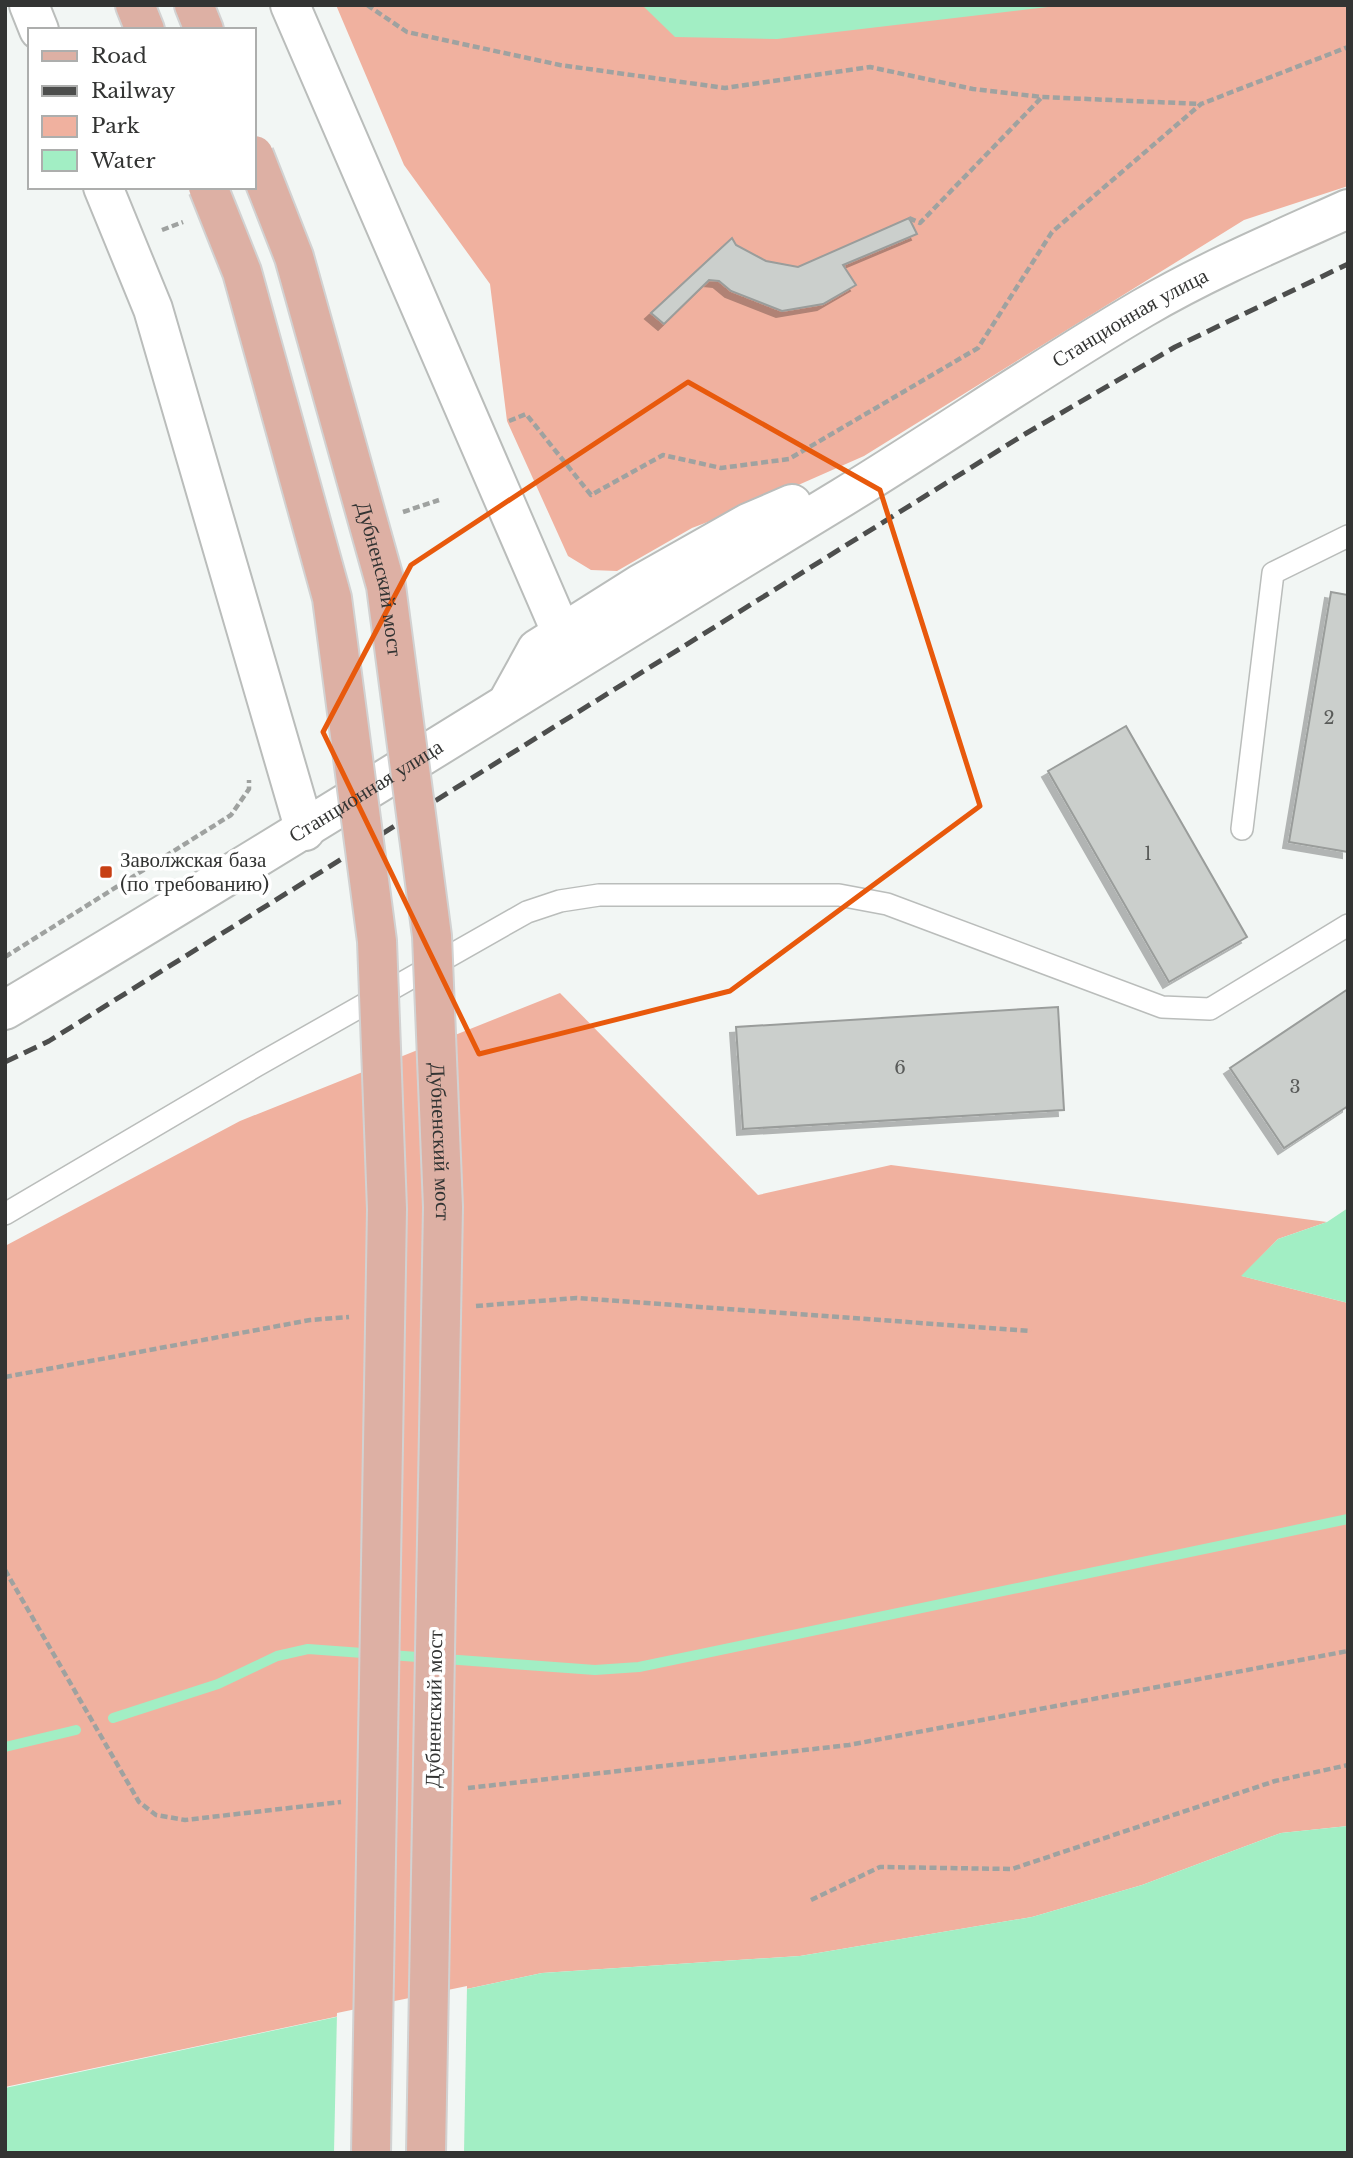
<svg xmlns="http://www.w3.org/2000/svg" width="1353" height="2158" font-family="'Libre Baskerville',serif">
<style>
.green{fill:#f0b19f}
.water{fill:#a2eec4}
.pier{fill:#f2f6f4}
.lines{fill:none;stroke-linecap:round;stroke-linejoin:round}
.stream{stroke:#a2eec4;stroke-width:10}
.building{fill:#cbcfcc;stroke:#9a9d9b;stroke-width:2;filter:url(#shadow)}
.lane-casing{stroke:#babdbb;stroke-width:24}
.secondary-casing{stroke:#babdbb;stroke-width:42}
.primary-casing{stroke:#d2d2d2;stroke-width:42}
.path{stroke:#9fa2a0;stroke-width:4.5;stroke-dasharray:7 3.5;stroke-linecap:butt}
.lane{stroke:#fff;stroke-width:21}
.secondary{stroke:#fff;stroke-width:38}
.primary{stroke:#ddb0a4;stroke-width:38}
.rail{stroke:#4d4e4d;stroke-width:5;stroke-dasharray:14 7;stroke-linecap:butt}
.primary-bridge-casing{stroke:#d2d2d2;stroke-width:42;stroke-linecap:butt}
.primary-bridge{stroke:#ddb0a4;stroke-width:38}
.marked{fill:none;stroke:#e8590c;stroke-width:5;stroke-linejoin:round}
.poi-dot{fill:#c73f13;stroke:#fff;stroke-width:2.5}
.labels{text-anchor:middle;dominant-baseline:central;stroke-width:7;stroke-linejoin:round;paint-order:stroke}
.number-label{font-size:18px;fill:#595b59}
.street-label{font-size:21px;fill:#333433;stroke:#fff}
.poi-label{font-size:21px;fill:#333433;stroke:#fff;text-anchor:start}
</style>
<defs>
<filter id="shadow"><feDropShadow dx="-6" dy="6" stdDeviation="0" flood-color="#0004"/></filter>
</defs>
<rect width="100%" height="100%" fill="#f2f6f4"/>
<!-- green -->
<g class="green">
<polygon points="336,5 1348,5 1348,186 1244,220 864,456 760,502 692,528 617,571 591,570 568,556 507,421 490,284 404,165"/>
<polygon points="560,993 758,1195 891,1165 1327,1222 1278,1239 1242,1276 1348,1303 1348,1826 1281,1833 1142,1885 1032,1917 800,1956 542,1973 5,2087 5,1246 240,1121"/>
</g>
<!-- water -->
<g class="water">
<polygon points="642,5 1065,5 777,39 675,37"/>
<polygon points="1348,1208 1348,1303 1241,1276 1278,1239 1327,1222"/>
<polygon points="1348,1826 1348,2153 5,2153 5,2088 542,1973 800,1956 1032,1917 1142,1885 1281,1833"/>
</g>
<!-- pier -->
<polygon class="pier" points="467,1986 464,2153 334,2153 337,2013"/>
<g class="lines">
<!-- stream -->
<g class="stream">
<polyline points="113,1718 218,1684 277,1656 308,1649 595,1670 639,1667 1348,1519"/>
<polyline points="5,1747 76,1730"/>
</g>
</g>
<!-- building -->
<g class="building">
<polygon points="909,218 917,234 843,265 856,285 823,304 782,311 731,291 719,281 709,280 664,324 651,313 732,238 736,245 766,261 798,267"/>
<polygon points="1331,592 1348,595 1348,852 1289,842"/>
<polygon points="1126,726 1247,937 1169,982 1048,771"/>
<polygon points="1348,989 1348,1106 1284,1148 1230,1068"/>
<polygon points="1058,1007 1064,1110 743,1129 736,1027"/>
</g>
<g class="lines">
<defs>
<g id="lane">
<polyline points="1242,829 1273,573 1348,536"/>
<polyline points="5,1214 256,1066 527,912 560,901 599,895 839,895 887,904 1162,1007 1210,1009 1348,925"/>
</g>
<g id="secondary">
<polyline points="29,5 39,30"/>
<polyline points="290,5 562,634"/>
<polyline points="103,187 153,309 305,831"/>
<polyline points="510,698 537,649 640,584 748,523 792,504"/>
<path id="s1" d="M5,1010C287,843 563,667 843,497C944,435 1041,368 1143,308C1208,270 1279,240 1348,209"/>
</g>
<g id="primary">
<polyline points="135,5 145,30"/>
<polyline points="194,5 204,30"/>
</g>
</defs>
<!-- lane casing -->
<use href="#lane" class="lane-casing"/>
<!-- secondary casing -->
<use href="#secondary" class="secondary-casing"/>
<!-- primary casing -->
<use href="#primary" class="primary-casing"/>
<!-- path -->
<g class="path">
<polyline points="367,5 407,32 560,65 725,88 870,67 973,89 1042,97 1201,104"/>
<polyline points="909,218 920,223 1042,97"/>
<polyline points="162,230 183,222"/>
<polyline points="509,421 526,414 591,495 663,455 721,468 789,459 978,348 1052,232 1201,104 1348,47"/>
<polyline points="403,512 439,500"/>
<polyline points="5,957 231,815 249,789 249,780"/>
<polyline points="476,1306 577,1298 1031,1331"/>
<polyline points="5,1377 310,1320 349,1317"/>
<polyline points="5,1570 139,1802 156,1815 185,1820 341,1802"/>
<polyline points="468,1788 849,1745 1348,1651"/>
<polyline points="811,1900 880,1867 1012,1869 1275,1781 1348,1765"/>
</g>
<!-- lane -->
<use href="#lane" class="lane"/>
<!-- secondary -->
<use href="#secondary" class="secondary"/>
<!-- primary -->
<use href="#primary" class="primary"/>
<!-- rail -->
<polyline class="rail" points="5,1062 49,1041 1025,434 1175,347 1348,264"/>
<defs>
<g id="primary-bridge">
<path id="s2" d="M254,155L294,257L386,586L432,936L443,1207L426,2153"/>
<polyline points="208,187 242,272 332,598 377,941 387,1209 371,2153"/>
</g>
</defs>
<!-- primary-bridge casing -->
<use href="#primary-bridge" class="primary-bridge-casing"/>
<!-- primary-bridge -->
<use href="#primary-bridge" class="primary-bridge"/>
</g>
<!-- marked area -->
<path class="marked" d="M688,382L880,490L980,806L730,991L479,1054L323,732L411,565Z"/>
<!-- markers -->
<rect class="poi-dot" x="99" y="865" width="14" height="14" rx="3.5"/>
<g class="labels">
<!-- number labels -->
<g class="number-label">
<text x="1329" y="718">2</text>
<text x="1148" y="854">1</text>
<text x="900" y="1068">6</text>
<text x="1295" y="1087">3</text>
</g>
<!-- street labels -->
<g class="street-label">
<text stroke="none"><textPath href="#s1" startOffset="1321">Станционная улица</textPath></text>
<text stroke="none"><textPath href="#s2" startOffset="443">Дубненский мост</textPath></text>
<text stroke="none"><textPath href="#s1" startOffset="422">Станционная улица</textPath></text>
<text stroke="none"><textPath href="#s2" startOffset="1010">Дубненский мост</textPath></text>
<text transform="translate(434 1709) rotate(-89)">Дубненский мост</text>
</g>
<!-- poi labels -->
<g class="poi-label">
<text x="120" y="860">Заволжская база<tspan x="120" dy="24">(по требованию)</tspan></text>
</g>
</g>
<!-- border -->
<rect width="1353" height="2158" fill="none" stroke="#333433" stroke-width="14"/>
<!-- legend -->
<rect x="28" y="28" width="228" height="161" fill="#ffffff" stroke="#adaead" stroke-width="2"/>
<rect x="42" y="51" width="35" height="10" fill="#ddb0a4" stroke="#adaead" stroke-width="2"/>
<text x="91" y="63" font-size="21" fill="#333433">Road</text>
<rect x="42" y="86" width="35" height="10" fill="#4d4e4d" stroke="#adaead" stroke-width="2"/>
<text x="91" y="98" font-size="21" fill="#333433">Railway</text>
<rect x="42" y="116" width="35" height="21" fill="#f0b19f" stroke="#adaead" stroke-width="2"/>
<text x="91" y="133" font-size="21" fill="#333433">Park</text>
<rect x="42" y="150" width="35" height="21" fill="#a2eec4" stroke="#adaead" stroke-width="2"/>
<text x="91" y="168" font-size="21" fill="#333433">Water</text>
</svg>
